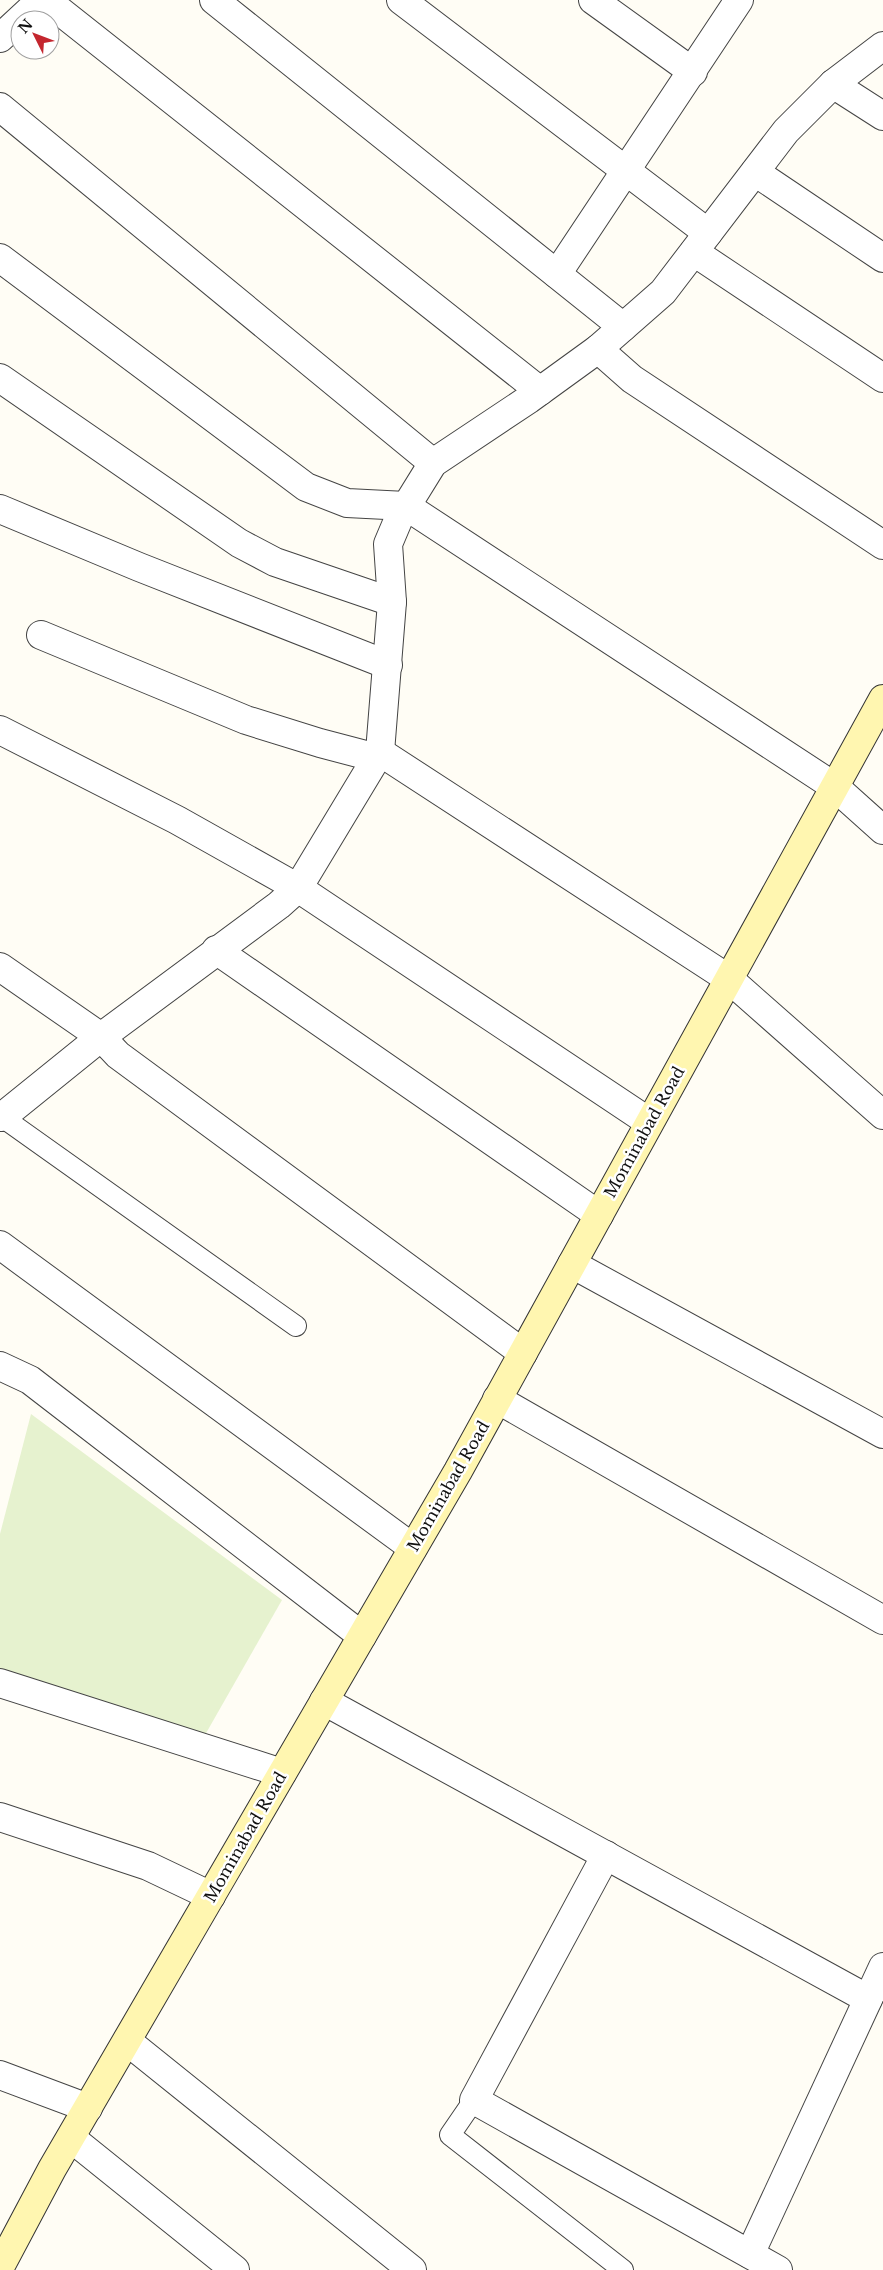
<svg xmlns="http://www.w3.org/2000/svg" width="883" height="2270" font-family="'Libre Baskerville',serif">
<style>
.pitch{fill:#e6f2cf}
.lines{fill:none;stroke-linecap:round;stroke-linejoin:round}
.service-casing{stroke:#444;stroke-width:22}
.minor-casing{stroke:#444;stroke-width:30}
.tertiary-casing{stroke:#444;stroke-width:30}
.secondary-casing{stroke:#333;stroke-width:30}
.service{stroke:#fff;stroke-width:20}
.minor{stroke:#fff;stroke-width:28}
.tertiary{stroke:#fff;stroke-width:28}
.secondary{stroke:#fff6b0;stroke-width:28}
.labels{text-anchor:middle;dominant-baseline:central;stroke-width:5;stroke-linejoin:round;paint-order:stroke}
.street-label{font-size:16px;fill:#111;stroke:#fff}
</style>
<rect width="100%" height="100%" fill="#fffdf5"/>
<!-- pitch -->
<polygon class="pitch" points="31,1414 282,1600 201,1742 0,1675 0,1534"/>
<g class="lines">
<defs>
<g id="service">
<polyline points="2,1117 296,1326"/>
<polyline points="474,2100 450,2135 623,2270"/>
</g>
<g id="minor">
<polyline points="46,0 540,391"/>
<polyline points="214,0 623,327"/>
<polyline points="401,0 708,233"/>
<polyline points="593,0 693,72"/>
<polyline points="0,38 41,0"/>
<polyline points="833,84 883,116"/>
<polyline points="0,107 433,463"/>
<polyline points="755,172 883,258"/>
<polyline points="694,252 883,378"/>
<polyline points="0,258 306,487 347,503 406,506 835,787 883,830"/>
<polyline points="557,274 739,0"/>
<polyline points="598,349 632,379 883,545"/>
<polyline points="0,378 239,543 275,562 392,602"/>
<polyline points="0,509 139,567 388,665"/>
<polyline points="41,635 246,720 320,743 377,758"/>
<polyline points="0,730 177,820 298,888 649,1122"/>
<polyline points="380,752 729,979 883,1115"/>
<polyline points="216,950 599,1215"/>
<polyline points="0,967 101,1037 118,1055 523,1353"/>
<polyline points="0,1117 2,1117 101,1037 279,905 298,888 380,752 392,602 388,544 399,518 433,463 529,399 598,349 663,292 786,131 833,84 883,46"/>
<polyline points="0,1245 413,1548"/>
<polyline points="572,1264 883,1434"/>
<polyline points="0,1366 30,1380 362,1636"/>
<polyline points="497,1399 883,1620"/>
<polyline points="0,1683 282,1773"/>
<polyline points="324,1701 868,1999"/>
<polyline points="0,1817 148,1866 211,1896"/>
<polyline points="606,1855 474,2100 778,2270"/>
<polyline points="71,2138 235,2270"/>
<polyline points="750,2254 883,1967"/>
</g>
<g id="tertiary">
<polyline points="127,2041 412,2270"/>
<polyline points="0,2075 88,2108"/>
</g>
<polyline id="secondary" points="0,2267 52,2169 458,1471 883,699"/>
</defs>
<!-- service casing -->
<use href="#service" class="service-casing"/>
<!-- minor casing -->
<use href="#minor" class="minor-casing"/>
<!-- tertiary casing -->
<use href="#tertiary" class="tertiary-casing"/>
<!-- secondary casing -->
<use href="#secondary" class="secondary-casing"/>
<!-- service -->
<use href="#service" class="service"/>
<!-- minor -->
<use href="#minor" class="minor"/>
<!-- tertiary -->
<use href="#tertiary" class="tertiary"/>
<!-- secondary -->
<use href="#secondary" class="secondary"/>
</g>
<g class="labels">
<!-- street labels -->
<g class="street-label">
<text transform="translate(644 1132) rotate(-61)">Mominabad Road</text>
<text transform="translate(448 1486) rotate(-60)">Mominabad Road</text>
<text transform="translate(245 1837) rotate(-60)">Mominabad Road</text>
</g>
</g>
<!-- north arrow -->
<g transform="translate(35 35) rotate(312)"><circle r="24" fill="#ffffff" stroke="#a0a0a0"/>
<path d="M0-4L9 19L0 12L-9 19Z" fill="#c4262e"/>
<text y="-8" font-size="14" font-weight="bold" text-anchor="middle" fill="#111111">N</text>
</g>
</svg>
